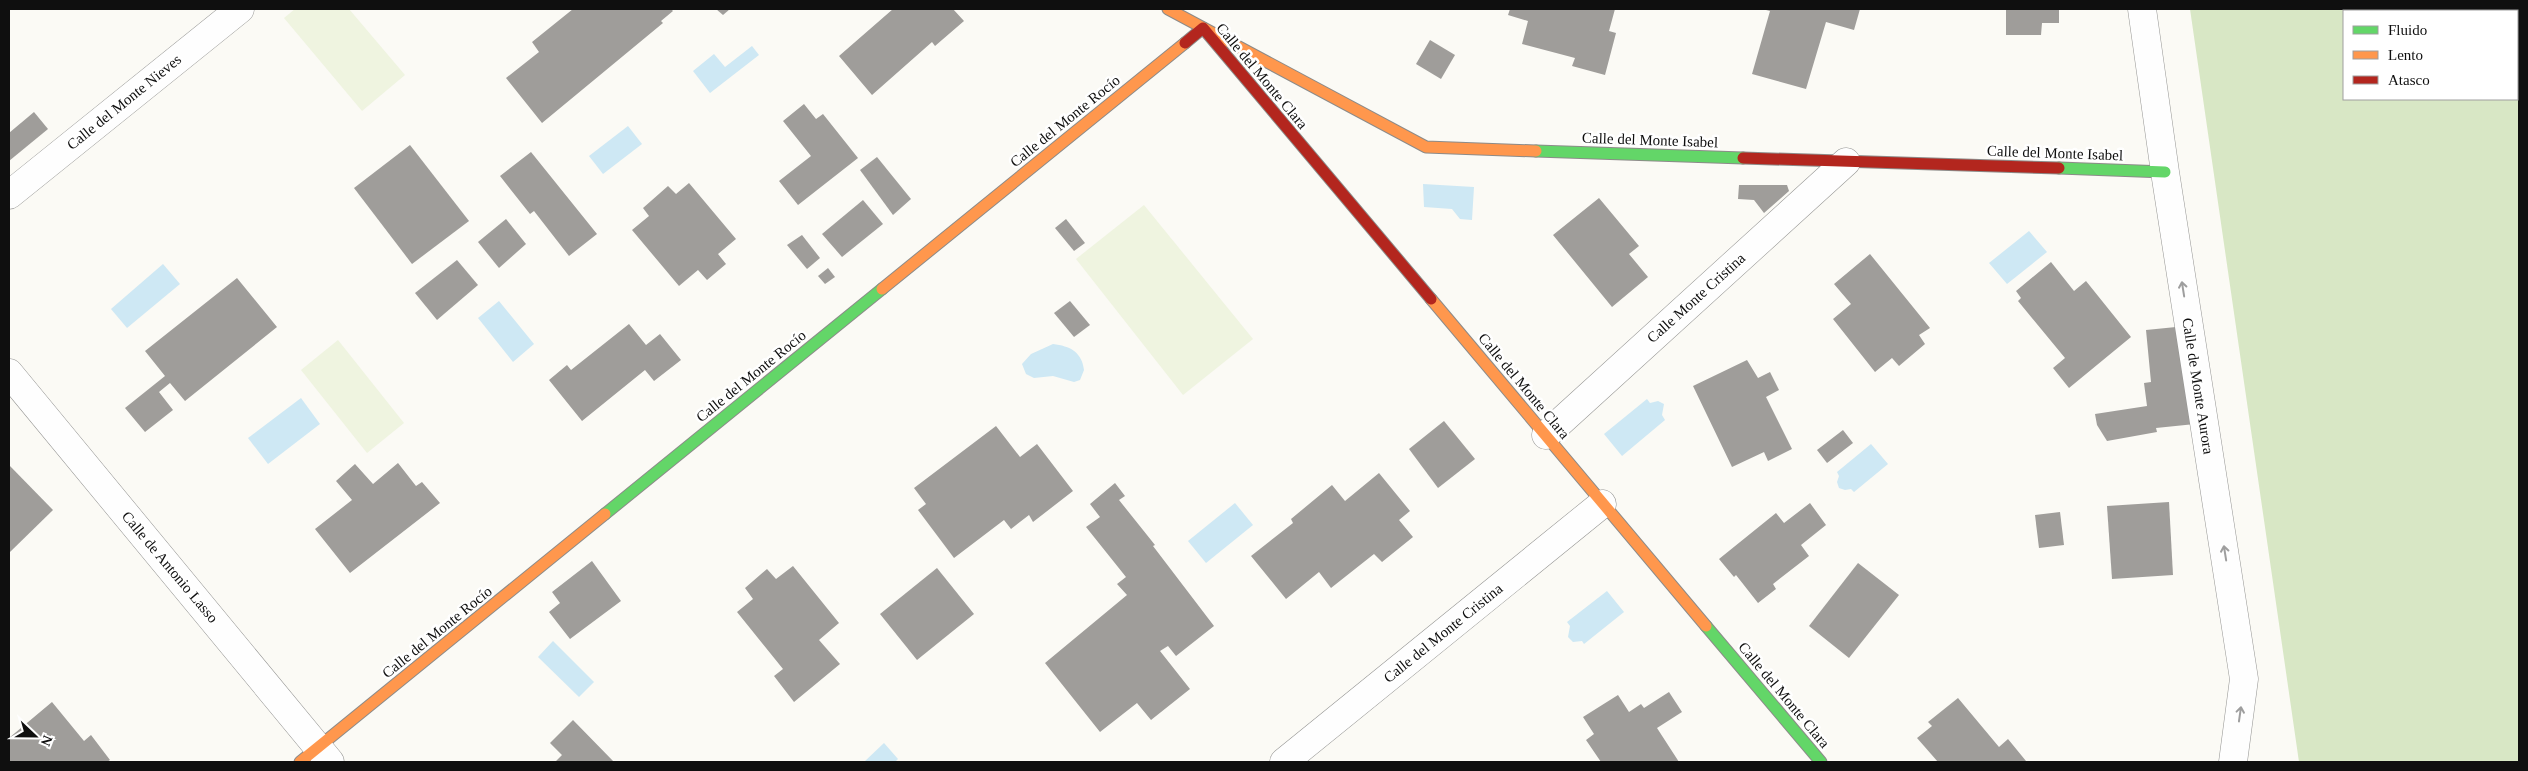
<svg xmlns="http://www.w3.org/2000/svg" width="2528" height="771" font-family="'Times New Roman',serif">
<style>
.forest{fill:#d8e7c5;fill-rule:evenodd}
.pitch{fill:#eff4e0}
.water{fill:#cee8f4}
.building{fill:#9f9d9a}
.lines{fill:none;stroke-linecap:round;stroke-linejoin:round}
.street-casing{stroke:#959593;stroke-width:29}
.fast-casing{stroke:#8c8b89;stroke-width:13}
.slow-casing{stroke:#8c8b89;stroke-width:13}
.jam-casing{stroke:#8c8b89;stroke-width:13}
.street{stroke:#fefefe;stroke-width:28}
.fast{stroke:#63d668;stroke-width:11}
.slow{stroke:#ff974d;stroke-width:11}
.jam{stroke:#b3261e;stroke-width:11}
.oneway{stroke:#9e9e9e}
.labels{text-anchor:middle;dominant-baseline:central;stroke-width:5;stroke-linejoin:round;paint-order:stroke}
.street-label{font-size:15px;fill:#0f0f0f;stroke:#fff}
</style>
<rect width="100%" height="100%" fill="#fbfaf5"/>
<!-- forest -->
<path class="forest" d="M2190,9H2519V762H2299ZM2344,11H2517V99H2344Z"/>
<!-- pitch -->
<g class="pitch">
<polygon points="295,9 349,9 405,75 362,111 284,18"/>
<polygon points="1144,205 1253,339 1183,395 1076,259"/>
<polygon points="338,340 404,423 367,453 301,370"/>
</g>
<!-- water -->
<g class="water">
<polygon points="752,46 759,55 710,93 693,71 714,54 725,67"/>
<polygon points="628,126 642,144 603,174 589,156"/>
<polygon points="1423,184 1474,187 1472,220 1460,219 1452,209 1424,207"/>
<polygon points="2029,231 2047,252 2007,284 1989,263"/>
<polygon points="163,264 180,284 127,328 111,309"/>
<polygon points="499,301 534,344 513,362 478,318"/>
<path d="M1053,344C1070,346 1082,352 1084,370L1080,380L1074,382L1053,376L1034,378L1026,374L1022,364L1031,354Z"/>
<polygon points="301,398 320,424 268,464 248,438"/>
<polygon points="1647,399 1650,403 1658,401 1664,404 1662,415 1665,420 1622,456 1604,434"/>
<polygon points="1871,444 1888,464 1854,492 1851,489 1845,490 1839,488 1837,482 1839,476 1837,472"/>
<polygon points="1235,503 1253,525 1206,563 1188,541"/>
<polygon points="1607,591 1624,612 1584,644 1582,641 1573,642 1568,637 1570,626 1567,622"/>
<polygon points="553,641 594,682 579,697 538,657"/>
<polygon points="884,743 898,759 895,762 864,762"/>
</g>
<!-- building -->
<g class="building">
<polygon points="573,9 671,9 673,11 661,21 663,23 542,123 506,78 539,52 532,42"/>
<polygon points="716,9 730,9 723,15"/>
<polygon points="893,9 953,9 964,21 935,46 932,42 872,95 839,56"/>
<polygon points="1510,9 1615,9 1609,31 1616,33 1605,75 1572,66 1575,58 1522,44 1528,21 1508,15"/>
<polygon points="1762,9 1860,9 1854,30 1826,22 1806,89 1752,74 1770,11"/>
<polygon points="2006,9 2059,9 2059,23 2042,23 2041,35 2006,35"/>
<polygon points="1430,40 1455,55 1441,79 1416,64"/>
<polygon points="804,104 816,119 823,114 858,158 798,205 779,181 811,156 783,121"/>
<polygon points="34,112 48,129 9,161 9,133"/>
<polygon points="410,145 469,221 412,264 354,188"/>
<polygon points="531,152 597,234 569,256 534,211 530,214 500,176"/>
<polygon points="877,157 911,199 893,215 860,170"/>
<polygon points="689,183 736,239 718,254 726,264 707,280 698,270 679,286 632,230 649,216 643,208 668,186 676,194"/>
<polygon points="1739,185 1787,185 1789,191 1764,213 1754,200 1738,199"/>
<polygon points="1599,198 1639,246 1629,254 1648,277 1612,307 1553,235"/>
<polygon points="863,200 883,224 842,257 822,234"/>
<polygon points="506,219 526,244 499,268 478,242"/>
<polygon points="1066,219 1085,243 1074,251 1055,228"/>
<polygon points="802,235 820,258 807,269 787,245"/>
<polygon points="1870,254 1930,328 1919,335 1925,344 1899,366 1892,358 1875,372 1833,319 1851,304 1834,284"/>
<polygon points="457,260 478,285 437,320 415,293"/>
<polygon points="2051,262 2074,291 2086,281 2131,337 2069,388 2053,368 2065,358 2018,301 2021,298 2016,291"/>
<polygon points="828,268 835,277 825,284 818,276"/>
<polygon points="237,278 277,327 185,401 170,383 159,392 173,410 145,432 125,408 165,376 145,351"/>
<polygon points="1070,301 1090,325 1074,337 1054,313"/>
<polygon points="629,324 646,345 660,334 681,360 654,381 645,370 582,421 549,380 567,365 571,370"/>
<polygon points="2186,326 2195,424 2156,428 2157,432 2107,441 2097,425 2095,414 2147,406 2144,383 2151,382 2146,330"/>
<polygon points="1747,360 1758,378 1770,372 1779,390 1766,397 1792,449 1768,461 1764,452 1732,467 1693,386"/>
<polygon points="1444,421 1475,459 1438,488 1409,449"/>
<polygon points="996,426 1020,457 1037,444 1073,491 1033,522 1029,515 1011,529 1004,520 954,558 918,510 926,504 914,488"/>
<polygon points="1843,430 1853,443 1827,463 1817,450"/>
<polygon points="398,463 416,486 422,482 440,503 350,573 315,529 352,500 336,481 355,464 373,484"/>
<polygon points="9,465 53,510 9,553"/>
<polygon points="1379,473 1410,511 1399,520 1413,537 1382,562 1374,554 1331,588 1319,572 1286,599 1251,556 1293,523 1291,519 1332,485 1345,501"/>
<polygon points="1115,483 1125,496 1119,500 1155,545 1153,546 1214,626 1176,656 1168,646 1160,651 1190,689 1151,720 1137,703 1100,732 1045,663 1127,595 1117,584 1126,577 1086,527 1100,517 1090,504"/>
<polygon points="2169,502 2173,575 2112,579 2107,506"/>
<polygon points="1810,503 1826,525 1801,545 1809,556 1773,584 1776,589 1758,603 1736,575 1734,577 1719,559 1776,513 1784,523"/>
<polygon points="2060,512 2064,545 2039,548 2035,515"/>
<polygon points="592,561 621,601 570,639 549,612 560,603 552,592"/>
<polygon points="1858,563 1899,595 1849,658 1809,626"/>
<polygon points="793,566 839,623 819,640 840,664 794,702 774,676 783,669 737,612 753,599 745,588 767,569 776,579"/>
<polygon points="937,568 974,614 917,660 880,614"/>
<polygon points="1669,692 1682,712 1657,728 1679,762 1601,762 1586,740 1594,734 1583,717 1618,695 1629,712 1641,704 1644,708"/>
<polygon points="1958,698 1999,747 2008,739 2026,761 1938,762 1917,738 1932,726 1928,722"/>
<polygon points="52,702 84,741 91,735 110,760 107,762 9,762 9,738"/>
<polygon points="573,720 614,762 555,762 562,755 550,743"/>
</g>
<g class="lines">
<defs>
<g id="street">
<polyline points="2142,9 2165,172 2244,679 2233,762"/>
<polyline points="9,195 240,9"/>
<polyline points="9,373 330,762"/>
<polyline points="1546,435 1846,162"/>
<polyline points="1284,762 1602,504"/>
</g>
<g id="fast">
<polyline points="1536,151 1743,158"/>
<polyline points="2059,168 2165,172"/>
<polyline points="605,514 882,289"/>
<polyline points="1706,626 1821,762"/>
</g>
<g id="slow">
<polyline points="1168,9 1426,147 1536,151"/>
<polyline points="882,289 1185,43"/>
<polyline points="1431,299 1706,626"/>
<polyline points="300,762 605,514"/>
</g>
<g id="jam">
<polyline points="1185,43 1203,28 1431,299"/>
<polyline points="1743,158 2059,168"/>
</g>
</defs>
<!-- street casing -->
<use href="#street" class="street-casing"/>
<!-- fast casing -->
<use href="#fast" class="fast-casing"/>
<!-- slow casing -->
<use href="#slow" class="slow-casing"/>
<!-- jam casing -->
<use href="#jam" class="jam-casing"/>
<!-- street -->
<use href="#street" class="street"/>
<!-- fast -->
<use href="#fast" class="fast"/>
<!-- slow -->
<use href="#slow" class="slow"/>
<!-- jam -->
<use href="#jam" class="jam"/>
</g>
<!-- one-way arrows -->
<defs><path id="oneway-shaft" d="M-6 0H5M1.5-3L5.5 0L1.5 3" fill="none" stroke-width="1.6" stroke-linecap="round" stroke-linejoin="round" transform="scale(1.25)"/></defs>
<g class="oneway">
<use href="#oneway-shaft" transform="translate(2183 289) rotate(-99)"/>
<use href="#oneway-shaft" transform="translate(2225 553) rotate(-99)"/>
<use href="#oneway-shaft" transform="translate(2240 714) rotate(-82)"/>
</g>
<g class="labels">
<!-- street labels -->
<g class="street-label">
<text transform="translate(1262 76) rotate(50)">Calle del Monte Clara</text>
<text transform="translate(124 102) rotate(-39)">Calle del Monte Nieves</text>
<text transform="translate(1065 121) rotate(-39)">Calle del Monte Rocío</text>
<text transform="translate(1650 140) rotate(2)">Calle del Monte Isabel</text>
<text transform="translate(2055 153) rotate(2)">Calle del Monte Isabel</text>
<text transform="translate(1696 298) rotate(-42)">Calle Monte Cristina</text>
<text transform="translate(751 376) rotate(-39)">Calle del Monte Rocío</text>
<text transform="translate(1524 386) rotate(50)">Calle del Monte Clara</text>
<text transform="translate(2198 386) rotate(81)">Calle de Monte Aurora</text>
<text transform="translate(170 567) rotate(50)">Calle de Antonio Lasso</text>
<text transform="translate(437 632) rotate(-39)">Calle del Monte Rocío</text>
<text transform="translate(1443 633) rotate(-39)">Calle del Monte Cristina</text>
<text transform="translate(1784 695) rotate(50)">Calle del Monte Clara</text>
</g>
</g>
<!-- border -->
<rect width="2528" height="771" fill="none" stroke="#0f0f0f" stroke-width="20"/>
<!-- legend -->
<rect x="2343" y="10" width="175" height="90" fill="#ffffff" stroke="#9f9f9f"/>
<rect x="2353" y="26" width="25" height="8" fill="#63d668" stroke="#9f9f9f"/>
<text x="2388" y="35" font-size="15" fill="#0f0f0f">Fluido</text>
<rect x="2353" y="51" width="25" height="8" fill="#ff974d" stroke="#9f9f9f"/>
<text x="2388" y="60" font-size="15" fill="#0f0f0f">Lento</text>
<rect x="2353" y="76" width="25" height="8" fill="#b3261e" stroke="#9f9f9f"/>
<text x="2388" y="85" font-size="15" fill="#0f0f0f">Atasco</text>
<!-- north arrow -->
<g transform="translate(35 736) rotate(112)" stroke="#ffffff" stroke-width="4" paint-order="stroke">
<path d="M0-4L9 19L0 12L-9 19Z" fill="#0f0f0f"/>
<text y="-8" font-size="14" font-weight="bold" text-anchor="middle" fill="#0f0f0f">N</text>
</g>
</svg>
